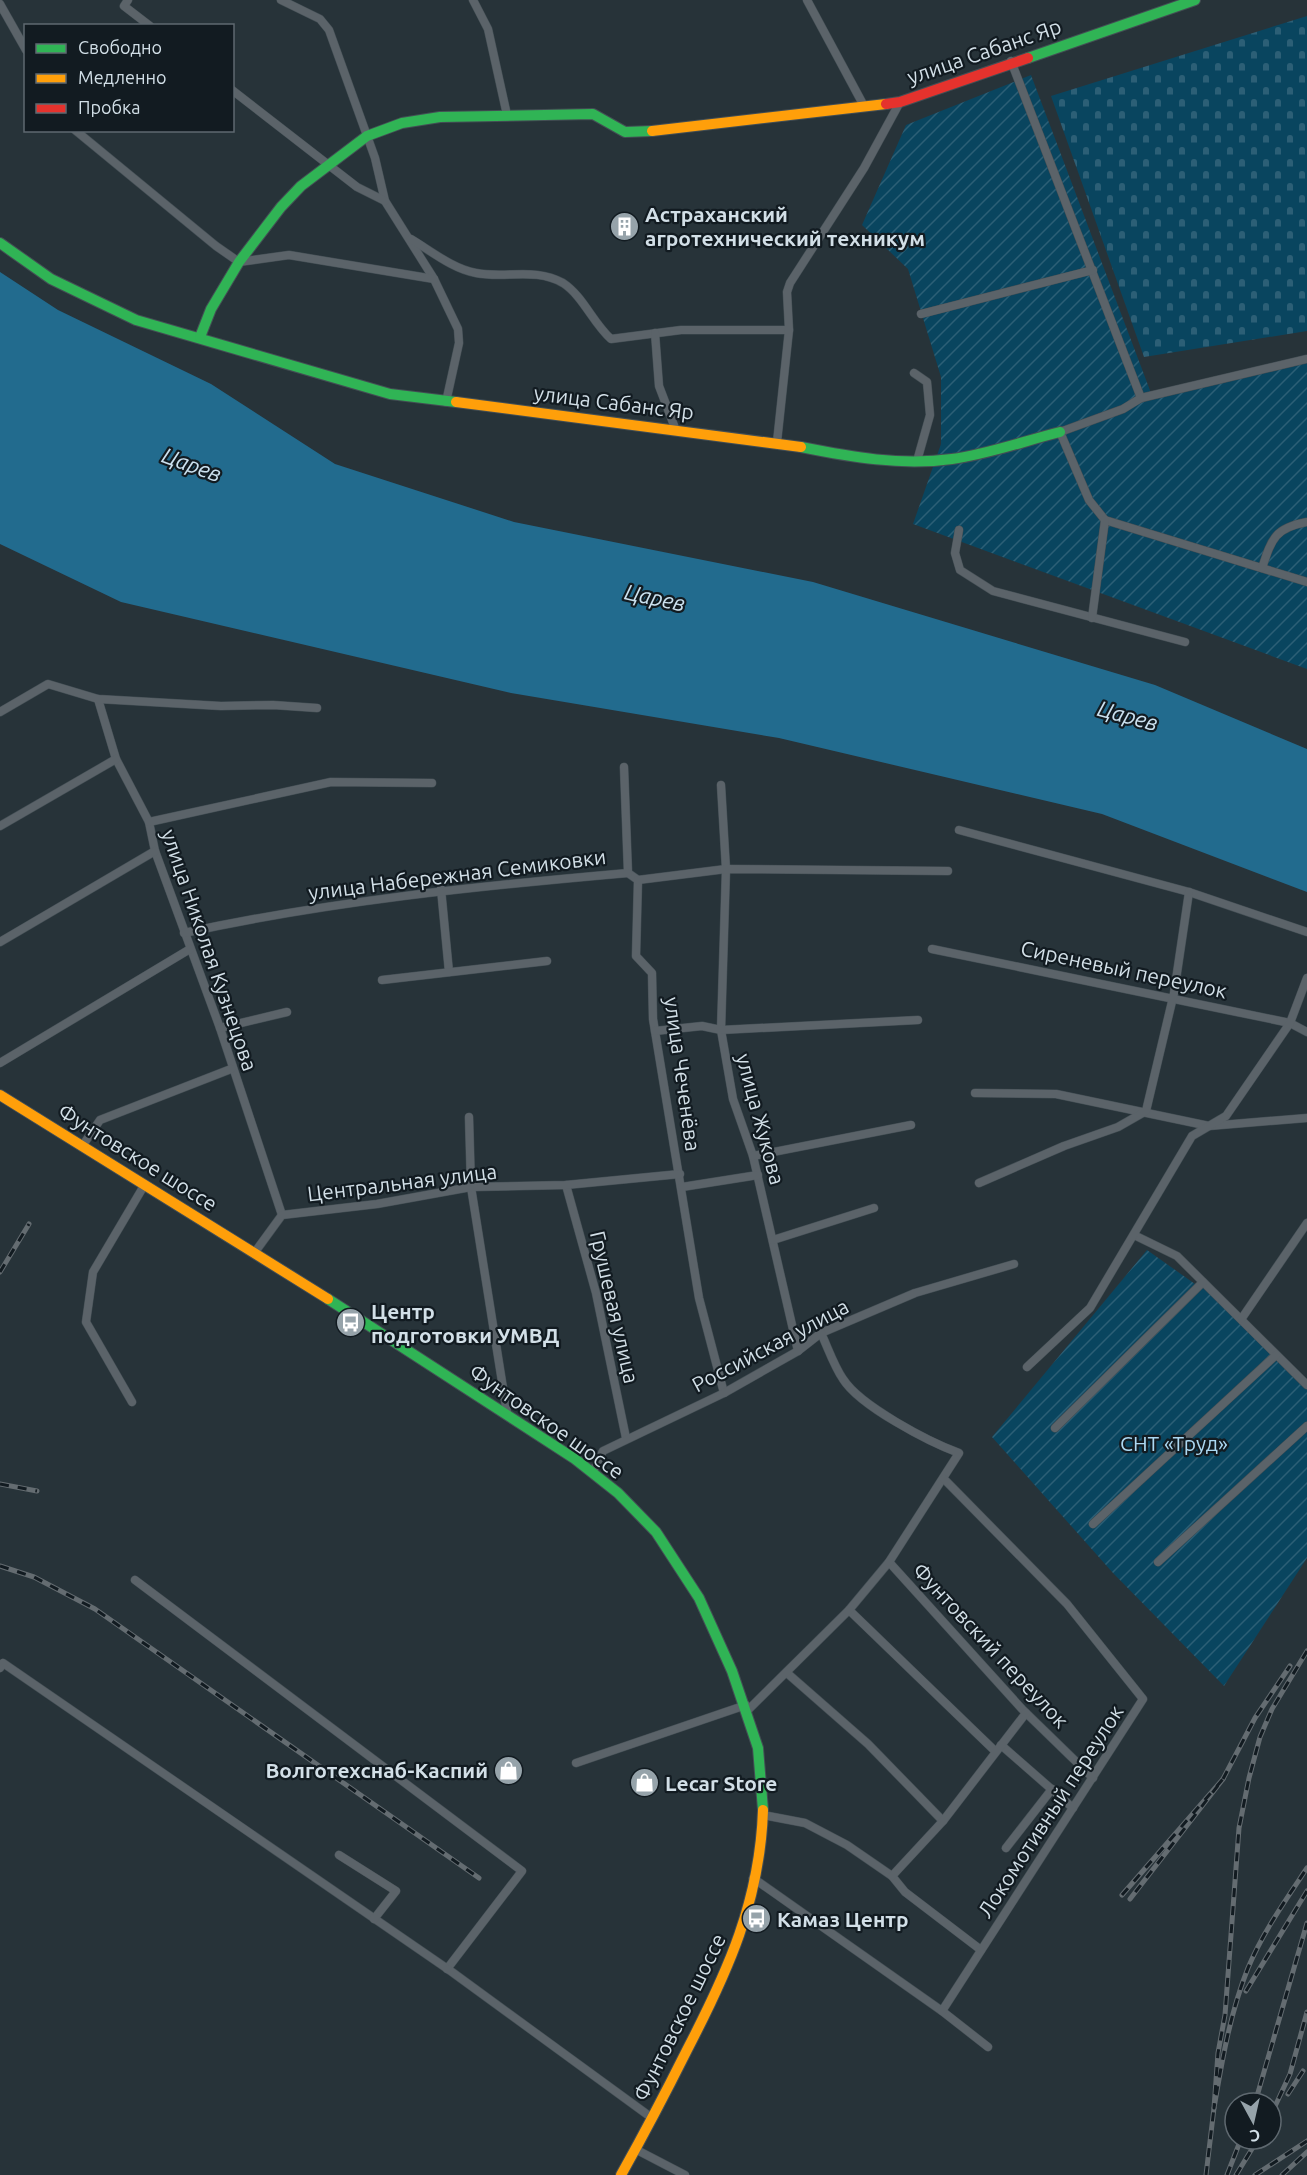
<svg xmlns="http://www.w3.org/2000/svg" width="1307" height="2175" font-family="Ubuntu,sans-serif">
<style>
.cemetery{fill:url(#cemetery-stones)}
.garden{fill:url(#garden-furrows)}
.water{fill:#226b8e}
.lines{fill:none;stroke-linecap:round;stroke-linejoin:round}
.street-casing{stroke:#434e54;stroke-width:9}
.fast-casing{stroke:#434e54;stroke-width:12}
.slow-casing{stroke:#434e54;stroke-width:12}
.jam-casing{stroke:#434e54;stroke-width:12}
.street{stroke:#5b6369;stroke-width:8}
.fast{stroke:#30b455;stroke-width:10}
.slow{stroke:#ff9f0a;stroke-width:10}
.jam{stroke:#e5322d;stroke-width:10}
.rail-casing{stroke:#646c71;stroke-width:5}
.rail{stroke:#121b21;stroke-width:3;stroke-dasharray:9;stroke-linecap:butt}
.labels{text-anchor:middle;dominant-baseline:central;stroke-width:4.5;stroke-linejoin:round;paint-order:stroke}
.street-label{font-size:21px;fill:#d2dfe7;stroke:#121b21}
.poi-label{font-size:21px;font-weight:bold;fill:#d2dfe7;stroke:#121b21;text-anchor:start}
.park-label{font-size:21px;fill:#acd9f3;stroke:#121b21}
.water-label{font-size:22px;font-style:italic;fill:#cce2f0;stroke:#121b21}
</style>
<defs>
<pattern id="cemetery-stones" width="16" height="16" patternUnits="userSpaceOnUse" patternTransform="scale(1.5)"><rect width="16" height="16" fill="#09455f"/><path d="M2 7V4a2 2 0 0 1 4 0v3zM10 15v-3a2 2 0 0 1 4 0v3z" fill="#2c5f76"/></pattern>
<pattern id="garden-furrows" width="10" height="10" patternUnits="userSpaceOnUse" patternTransform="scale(1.5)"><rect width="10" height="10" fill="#09455f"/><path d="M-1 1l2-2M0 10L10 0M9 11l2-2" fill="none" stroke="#2c5f76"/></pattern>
</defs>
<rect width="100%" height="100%" fill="#273339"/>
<!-- cemetery -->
<polygon class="cemetery" points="1307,16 1307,331 1144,357 1051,96"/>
<!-- garden -->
<g class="garden">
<polygon points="1031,75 1151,393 1307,361 1307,669 913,524 941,444 941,377 908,269 862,225 906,125"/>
<polygon points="1147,1250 1195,1284 1203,1287 1307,1388 1307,1558 1224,1686 1113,1573 992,1437"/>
</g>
<!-- water -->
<polygon class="water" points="0,272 58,310 211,384 335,464 514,522 813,582 1155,685 1307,749 1307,892 1102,814 779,738 511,693 121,602 0,544"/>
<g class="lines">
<defs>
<g id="street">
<polyline points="128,0 124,6 150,26"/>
<polyline points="281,0 320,19 329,30 375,158 385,201 434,279 458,329 459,343 446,402"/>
<polyline points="473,0 488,29 507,115"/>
<polyline points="807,0 864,106"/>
<polyline points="0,4 26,50"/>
<polyline points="1011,61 1141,398"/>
<polyline points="232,90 357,187 385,201"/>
<polyline points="75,130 216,246 239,262 289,255 434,279"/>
<path d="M411,239C431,251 453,269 476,273C505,279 535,267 563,283C583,296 593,323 611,339L681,330H789"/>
<polyline points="921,314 1093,270"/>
<polyline points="655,333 659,386 675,428"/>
<polyline points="1307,359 1141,398 1123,409 1060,432 1089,500 1105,520 1307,582"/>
<polyline points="914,373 927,382 930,415 917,461"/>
<polyline points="777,442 789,330 787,292 790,283 864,168 900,102"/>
<polyline points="959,530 955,553 960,570 993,591 1185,642"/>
<path d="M1262,568C1272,538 1275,528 1307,522"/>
<polyline points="1092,618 1105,520"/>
<polyline points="98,699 116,759 149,822 155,851 220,1028 282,1215"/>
<polyline points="0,712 48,684 98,699 221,706 273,705 317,708"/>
<polyline points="624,767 628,873 638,880 636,956 652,973 653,1019 699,1298 724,1393"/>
<polyline points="721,785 726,869 721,1030 733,1099 753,1156 798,1351"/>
<polyline points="149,822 331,782 432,783"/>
<polyline points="0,826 116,759"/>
<polyline points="959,830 1189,892 1307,932"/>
<polyline points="638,880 726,869 948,871"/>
<polyline points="441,889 449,972"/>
<path d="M184,933C331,901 479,886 628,873"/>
<polyline points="0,942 155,851"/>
<polyline points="932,949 1290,1023 1307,1032"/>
<polyline points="382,980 547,961"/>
<polyline points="220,1028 287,1012"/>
<polyline points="655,1031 702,1026 721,1030 918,1020"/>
<polyline points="0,1063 190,949"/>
<polyline points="975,1093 1056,1094 1209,1126 1307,1118"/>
<polyline points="469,1117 471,1187 507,1413"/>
<polyline points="83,1145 100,1120 231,1069"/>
<polyline points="753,1156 911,1125"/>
<polyline points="979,1183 1064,1146 1118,1127 1146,1111 1174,993 1189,892"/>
<polyline points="566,1185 596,1293 626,1438"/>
<polyline points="682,1187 758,1175"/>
<polyline points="1134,1235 1177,1256 1307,1385"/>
<polyline points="773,1240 874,1208"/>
<polyline points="255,1252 282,1215 377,1204 471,1187 566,1185 680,1174"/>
<polyline points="1242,1318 1307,1223"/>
<polyline points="1027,1367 1090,1308 1192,1136 1226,1116 1290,1023 1307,978"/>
<polyline points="132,1402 86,1322 93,1272 145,1184"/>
<polyline points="1055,1428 1203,1282"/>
<polyline points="593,1471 603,1451 724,1393 798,1351 821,1333 915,1293 1014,1264"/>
<polyline points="1093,1524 1276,1355"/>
<polyline points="889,1562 1022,1709 1093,1778"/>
<polyline points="1158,1562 1307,1426"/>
<polyline points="135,1580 522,1871 447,1969"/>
<polyline points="849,1610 995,1751"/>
<polyline points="0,1668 3,1663 452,1972 652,2118"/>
<polyline points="787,1673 868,1744 943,1821"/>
<path d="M748,1710L849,1610L889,1562L959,1453C929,1442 860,1406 843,1379C834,1366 828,1348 821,1333"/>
<polyline points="1001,1745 1073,1808"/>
<polyline points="576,1763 746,1705"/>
<polyline points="763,1815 805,1823 847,1845 892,1876 905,1892 981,1950"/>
<polyline points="1006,1848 1052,1789"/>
<polyline points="339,1855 396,1891 374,1919"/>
<polyline points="892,1876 943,1821 1026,1713"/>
<polyline points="753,1878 942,2011 988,2047"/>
<polyline points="942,2011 1143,1699 1067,1604 944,1479"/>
<polyline points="635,2149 685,2175"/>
</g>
<g id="fast">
<polyline points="1028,58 1195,0"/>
<polyline points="0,243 51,279 136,320 390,394 456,402"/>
<polyline points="200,337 211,309 239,262 281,207 301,186 367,136 402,123 440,117 593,114 625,132 652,131"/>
<path d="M801,447C851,457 901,466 952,459C989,454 1024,441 1060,432"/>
<polyline points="328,1299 575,1459 618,1493 656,1532 699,1598 732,1671 758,1748 763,1810"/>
</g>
<g id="slow">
<polyline points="652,131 886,104"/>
<polyline points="456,402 801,447"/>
<polyline points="0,1095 328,1299"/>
<path d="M621,2175C644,2134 666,2092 687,2050C728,1971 760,1901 763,1810"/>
</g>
<polyline id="jam" points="886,104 900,102 1028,58"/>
</defs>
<!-- street casing -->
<use href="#street" class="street-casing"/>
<!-- fast casing -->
<use href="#fast" class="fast-casing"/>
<!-- slow casing -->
<use href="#slow" class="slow-casing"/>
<!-- jam casing -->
<use href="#jam" class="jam-casing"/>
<!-- street -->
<use href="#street" class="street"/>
<!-- fast -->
<use href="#fast" class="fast"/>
<!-- slow -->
<use href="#slow" class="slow"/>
<!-- jam -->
<use href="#jam" class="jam"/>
<defs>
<g id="rail">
<polyline points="0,1272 29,1224"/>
<polyline points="0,1484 37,1491"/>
<polyline points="0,1566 34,1577 95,1609 479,1878"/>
<path d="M1307,1651L1272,1709L1260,1737L1249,1778L1239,1828L1225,2015L1218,2053L1214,2108C1222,2061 1230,2013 1248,1968C1263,1932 1285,1901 1307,1868"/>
<polyline points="1223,1779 1255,1718 1290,1666"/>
<polyline points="1122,1895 1223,1779 1130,1899"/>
<polyline points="1246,1991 1307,1891"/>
<polyline points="1288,2094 1303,2071"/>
<polyline points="1255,2103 1307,1923"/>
<polyline points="1271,2115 1290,2074 1307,2012"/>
<polyline points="1206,2175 1214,2108"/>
<polyline points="1227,2175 1241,2139"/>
<polyline points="1236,2175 1258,2139"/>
<polyline points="1255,2175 1307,2141"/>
<polyline points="1282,2175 1307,2152"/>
</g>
</defs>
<!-- rail casing -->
<use href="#rail" class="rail-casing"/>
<!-- rail -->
<use href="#rail" class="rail"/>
</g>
<!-- icons -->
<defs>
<symbol id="building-disc" viewBox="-11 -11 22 22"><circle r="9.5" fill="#96a3aa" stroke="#121b21"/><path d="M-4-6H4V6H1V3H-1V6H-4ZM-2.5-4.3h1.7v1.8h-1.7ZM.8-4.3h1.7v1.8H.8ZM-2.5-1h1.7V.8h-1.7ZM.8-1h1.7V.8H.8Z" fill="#fff"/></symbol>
<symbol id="bus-disc" viewBox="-11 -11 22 22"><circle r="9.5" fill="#96a3aa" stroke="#121b21"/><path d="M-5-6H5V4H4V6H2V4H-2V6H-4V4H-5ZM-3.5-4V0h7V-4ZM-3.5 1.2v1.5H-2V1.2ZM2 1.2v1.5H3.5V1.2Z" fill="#fff"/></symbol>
<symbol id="shop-disc" viewBox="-11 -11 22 22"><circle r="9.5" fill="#96a3aa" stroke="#121b21"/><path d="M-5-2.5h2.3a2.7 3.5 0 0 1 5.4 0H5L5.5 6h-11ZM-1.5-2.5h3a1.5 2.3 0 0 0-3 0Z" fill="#fff"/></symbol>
</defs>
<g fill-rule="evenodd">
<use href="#building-disc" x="608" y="210" width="33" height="33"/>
<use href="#bus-disc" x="334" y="1306" width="33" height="33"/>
<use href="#shop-disc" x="492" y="1754" width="33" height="33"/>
<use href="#shop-disc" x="628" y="1766" width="33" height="33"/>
<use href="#bus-disc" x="740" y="1902" width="33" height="33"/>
</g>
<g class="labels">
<!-- street labels -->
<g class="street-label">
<text transform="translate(984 51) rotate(-19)">улица Сабанс Яр</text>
<text transform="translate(614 402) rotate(7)">улица Сабанс Яр</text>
<text transform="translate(457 874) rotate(-7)">улица Набережная Семиковки</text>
<text transform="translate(210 950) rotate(71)">улица Николая Кузнецова</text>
<text transform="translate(1124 969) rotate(12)">Сиреневый переулок</text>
<text transform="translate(683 1074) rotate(82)">улица Чеченёва</text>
<text transform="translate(761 1119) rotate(75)">улица Жукова</text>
<text transform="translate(138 1157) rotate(32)">Фунтовское шоссе</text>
<text transform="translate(402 1182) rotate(-7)">Центральная улица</text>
<text transform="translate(615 1307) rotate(77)">Грушевая улица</text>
<text transform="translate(770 1345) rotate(-28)">Российская улица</text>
<text transform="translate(547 1421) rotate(35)">Фунтовское шоссе</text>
<text transform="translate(991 1645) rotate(47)">Фунтовский переулок</text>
<text transform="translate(1050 1811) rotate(-57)">Локомотивный переулок</text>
<text transform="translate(679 2017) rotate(-64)">Фунтовское шоссе</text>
</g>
<!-- poi labels -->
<g class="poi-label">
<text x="645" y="214">Астраханский<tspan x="645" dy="24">агротехнический техникум</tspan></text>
<text x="371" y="1311">Центр<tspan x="371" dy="24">подготовки УМВД</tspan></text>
<text x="488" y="1770" text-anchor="end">Волготехснаб-Каспий</text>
<text x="665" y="1783">Lecar Store</text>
<text x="777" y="1919">Камаз Центр</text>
</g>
<!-- park labels -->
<g class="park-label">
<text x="1174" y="1443">СНТ «Труд»</text>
</g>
<!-- water labels -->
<g class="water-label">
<text transform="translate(192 464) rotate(20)">Царев</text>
<text transform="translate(655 597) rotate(12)">Царев</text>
<text transform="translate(1128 715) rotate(15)">Царев</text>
</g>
</g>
<!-- legend -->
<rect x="24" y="24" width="210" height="108" fill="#121b21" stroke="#5f6970" stroke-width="1.5"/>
<rect x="36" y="44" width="30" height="9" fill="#30b455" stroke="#5f6970" stroke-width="1.5"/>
<text x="78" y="54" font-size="18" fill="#d2dfe7">Свободно</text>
<rect x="36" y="74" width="30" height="9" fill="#ff9f0a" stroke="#5f6970" stroke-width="1.5"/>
<text x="78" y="84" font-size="18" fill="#d2dfe7">Медленно</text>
<rect x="36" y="104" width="30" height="9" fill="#e5322d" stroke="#5f6970" stroke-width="1.5"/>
<text x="78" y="114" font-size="18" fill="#d2dfe7">Пробка</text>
<!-- north arrow -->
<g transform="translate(1253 2121) rotate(172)"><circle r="28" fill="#121b21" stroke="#5f6970" stroke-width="1.5"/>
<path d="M0-4.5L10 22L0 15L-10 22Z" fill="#96a3aa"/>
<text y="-9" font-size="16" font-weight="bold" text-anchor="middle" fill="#d2dfe7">С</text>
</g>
</svg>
